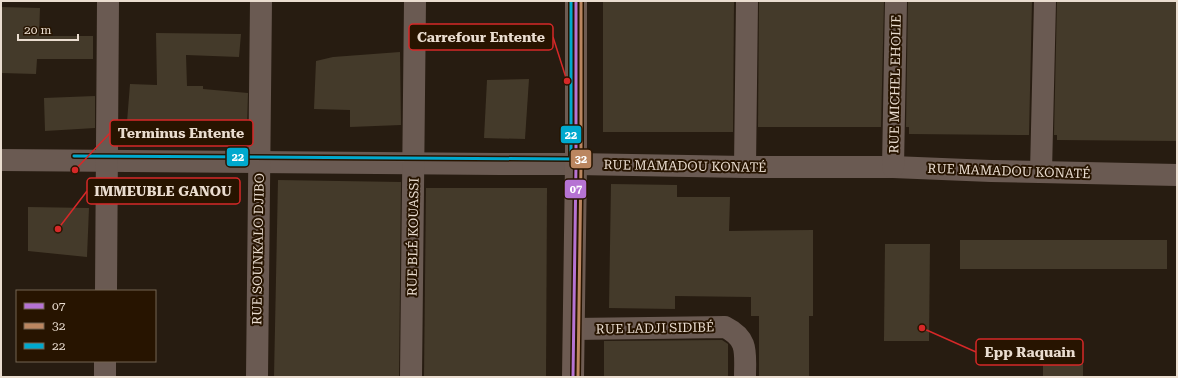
<svg xmlns="http://www.w3.org/2000/svg" width="1178" height="378" font-family="'Roboto Serif',serif">
<style>
.building{fill:#443a2a}
.lines{fill:none;stroke-linecap:round;stroke-linejoin:round}
.street{stroke:#6a5a52;stroke-width:22}
.secondary{stroke:#6d5b52;stroke-width:22}
.bus-1-casing{stroke:#271400;stroke-width:6}
.bus-2-casing{stroke:#271400;stroke-width:6}
.bus-3-casing{stroke:#271400;stroke-width:6}
.bus-1{stroke:#b673d3;stroke-width:3}
.bus-2{stroke:#bb8660;stroke-width:3}
.bus-3{stroke:#00a9ce;stroke-width:3}
.labels{text-anchor:middle;dominant-baseline:central;stroke-width:4;stroke-linejoin:round;paint-order:stroke}
.street-label{font-size:13px;fill:#eaddd0;stroke:#271400}
.leader{fill:none;stroke:#d62828;stroke-width:1.5}
.callout-dot{fill:#d62828;stroke:#271400;stroke-width:1.5}
.callout{fill:#271400;stroke:#d62828;stroke-width:1.5}
.callout-label{font-size:14px;text-anchor:middle;font-weight:bold;fill:#eaddd0}
.line-badge{stroke:#271400;stroke-width:1.5}
.badge-label{font-size:11px;text-anchor:middle;font-weight:bold;fill:#fff}
</style>
<rect width="100%" height="100%" fill="#271c11"/>
<!-- building -->
<g class="building">
<polygon points="603,1 734,1 733,132 603,132"/>
<polygon points="759,1 884,1 881,127 758,127"/>
<polygon points="908,1 1032,1 1029,135 909,134 909,127 906,127"/>
<polygon points="1057,1 1177,1 1177,141 1057,140 1057,135 1054,135"/>
<polygon points="1,7 40,8 39,36 93,36 93,59 37,59 36,74 1,73"/>
<polygon points="156,33 241,34 239,57 186,55 187,86 203,86 203,89 248,93 247,126 204,122 205,132 190,132 190,127 127,122 130,84 157,85"/>
<polygon points="400,52 401,125 350,127 350,110 314,109 316,61 333,57"/>
<polygon points="529,79 525,139 484,138 487,80"/>
<polygon points="95,96 95,128 45,131 44,98"/>
<polygon points="278,180 401,182 399,377 274,377"/>
<polygon points="611,184 677,185 677,197 730,197 729,231 813,230 813,316 809,316 809,377 759,377 759,316 751,316 751,297 675,296 675,309 609,308"/>
<polygon points="426,188 547,188 546,377 424,377"/>
<polygon points="28,207 89,208 87,257 28,251"/>
<rect x="960" y="240" width="207" height="29"/>
<polygon points="885,244 930,244 929,341 884,341"/>
<polygon points="722,340 728,344 728,377 604,377 604,341"/>
<rect x="1043" y="354" width="40" height="23"/>
</g>
<g class="lines">
<!-- street -->
<g class="street">
<polyline points="1,160 499,164 576,164 745,167 893,167 991,171 1177,175"/>
<polyline points="745,167 747,1"/>
<polyline points="893,167 896,1"/>
<polyline points="1041,172 1045,1"/>
<polyline points="106,291 108,1"/>
<path d="M574,329L725,327C749,339 745,353 745,377"/>
<polyline points="105,377 105,361"/>
<polyline points="257,377 261,1"/>
<polyline points="411,377 415,1"/>
</g>
<!-- secondary -->
<polyline class="secondary" points="573,377 576,164 576,1"/>
<defs>
<polyline id="bus-1" points="573,377 576,164 576,1"/>
<polyline id="bus-2" points="578,377 581,164 581,1"/>
<polyline id="bus-3" points="74,156 571,159 571,1"/>
</defs>
<!-- bus-1 casing -->
<use href="#bus-1" class="bus-1-casing"/>
<!-- bus-2 casing -->
<use href="#bus-2" class="bus-2-casing"/>
<!-- bus-3 casing -->
<use href="#bus-3" class="bus-3-casing"/>
<!-- bus-1 -->
<use href="#bus-1" class="bus-1"/>
<!-- bus-2 -->
<use href="#bus-2" class="bus-2"/>
<!-- bus-3 -->
<use href="#bus-3" class="bus-3"/>
</g>
<g class="labels">
<!-- street labels -->
<g class="street-label">
<text transform="translate(895 84) rotate(-89)">RUE MICHEL EHOLIE</text>
<text transform="translate(685 166) rotate(1)">RUE MAMADOU KONATÉ</text>
<text transform="translate(1009 171) rotate(2)">RUE MAMADOU KONATÉ</text>
<text transform="translate(413 237) rotate(-89)">RUE BLÉ KOUASSI</text>
<text transform="translate(258 249) rotate(-89)">RUE SOUNKALO DJIBO</text>
<text transform="translate(655 328) rotate(-1)">RUE LADJI SIDIBÉ</text>
</g>
</g>
<!-- callouts -->
<path class="leader" d="M567 81L553 37M75 170L110 133M58 229L87 191M922 328L976 352"/>
<g class="callout-dot">
<circle cx="567" cy="81" r="4"/>
<circle cx="75" cy="170" r="4"/>
<circle cx="58" cy="229" r="4"/>
<circle cx="922" cy="328" r="4"/>
</g>
<g class="callout">
<rect x="409" y="24" width="144" height="26" rx="4"/>
<rect x="110" y="120" width="143" height="26" rx="4"/>
<rect x="87" y="178" width="153" height="26" rx="4"/>
<rect x="976" y="339" width="107" height="26" rx="4"/>
</g>
<g class="callout-label">
<text x="481" y="42">Carrefour Entente</text>
<text x="181" y="138">Terminus Entente</text>
<text x="163" y="196">IMMEUBLE GANOU</text>
<text x="1030" y="357">Epp Raquain</text>
</g>
<g class="line-badge">
<rect x="560" y="125" width="22" height="19" rx="4" fill="#00a9ce"/>
<rect x="226" y="147" width="23" height="20" rx="4" fill="#00a9ce"/>
<rect x="570" y="149" width="22" height="20" rx="4" fill="#bb8660"/>
<rect x="564" y="179" width="23" height="20" rx="4" fill="#b673d3"/>
</g>
<g class="badge-label">
<text x="571" y="139">22</text>
<text x="238" y="161">22</text>
<text x="581" y="163">32</text>
<text x="576" y="193">07</text>
</g>
<!-- border -->
<rect width="1178" height="378" fill="none" stroke="#eaddd0" stroke-width="4"/>
<!-- legend -->
<rect x="16" y="290" width="140" height="72" fill="#271400" stroke="#756453"/>
<rect x="24" y="303" width="20" height="6" fill="#b673d3" stroke="#756453"/>
<text x="52" y="310" font-size="12" fill="#eaddd0">07</text>
<rect x="24" y="323" width="20" height="6" fill="#bb8660" stroke="#756453"/>
<text x="52" y="330" font-size="12" fill="#eaddd0">32</text>
<rect x="24" y="343" width="20" height="6" fill="#00a9ce" stroke="#756453"/>
<text x="52" y="350" font-size="12" fill="#eaddd0">22</text>
<!-- scale -->
<path d="M18 34v6h60v-6" fill="none" stroke="#eaddd0" stroke-width="2"/>
<text x="24" y="34" font-size="12" fill="#eaddd0" stroke="#271400" stroke-width="3" paint-order="stroke">20 m</text>
</svg>
